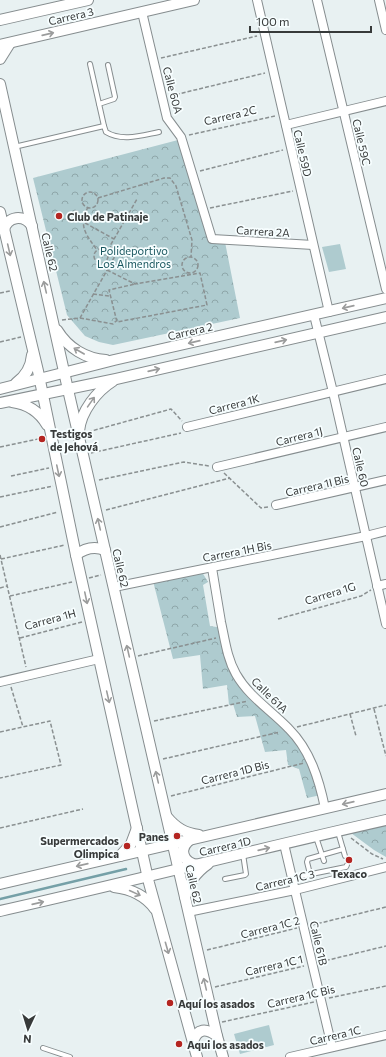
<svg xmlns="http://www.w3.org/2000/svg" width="386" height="1057" font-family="Commissioner,sans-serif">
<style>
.grass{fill:#aecbcf}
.park{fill:url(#park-crowns)}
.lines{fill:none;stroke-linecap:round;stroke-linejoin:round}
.stream{stroke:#75a0a7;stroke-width:2.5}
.service-casing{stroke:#868d8f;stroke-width:6}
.minor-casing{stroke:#868d8f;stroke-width:10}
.tertiary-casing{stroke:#868d8f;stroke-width:12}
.path{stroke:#8a9091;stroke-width:1.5;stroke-dasharray:4 2;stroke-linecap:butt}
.service{stroke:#fff;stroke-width:4}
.minor{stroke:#fff;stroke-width:8}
.tertiary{stroke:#fff;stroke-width:10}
.oneway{stroke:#9b9c9c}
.poi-dot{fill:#b42521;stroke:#f7feff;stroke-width:1.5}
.labels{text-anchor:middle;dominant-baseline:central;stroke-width:3.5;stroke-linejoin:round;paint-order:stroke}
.street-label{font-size:11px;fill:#373a3a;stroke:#f7feff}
.poi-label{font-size:11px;font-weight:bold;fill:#373a3a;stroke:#f7feff;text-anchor:start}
.park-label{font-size:11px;fill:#18565e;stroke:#f7feff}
</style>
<defs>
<pattern id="park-crowns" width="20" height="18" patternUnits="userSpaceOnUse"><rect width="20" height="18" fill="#aecbcf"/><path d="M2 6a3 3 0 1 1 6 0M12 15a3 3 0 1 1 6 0" fill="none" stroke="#8ea6a9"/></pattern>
</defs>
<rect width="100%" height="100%" fill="#e8f1f2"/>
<!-- grass -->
<g class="grass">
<polygon points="340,244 346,269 329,272 322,247"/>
<polygon points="269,1025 274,1045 240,1054 234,1034"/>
</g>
<!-- park -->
<g class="park">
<polygon points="178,140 212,239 225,242 240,318 113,345 99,342 85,336 67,315 33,178"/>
<polygon points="202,572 208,582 203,585 210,626 223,628 240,681 290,729 311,761 321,795 307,798 299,769 288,765 286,750 265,752 255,716 237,717 233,704 229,705 227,685 203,689 200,655 173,659 153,581"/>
<polygon points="386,825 386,857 374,850 351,833"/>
</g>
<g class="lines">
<!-- stream -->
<polyline class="stream" points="0,899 126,869"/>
<defs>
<g id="service">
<polyline points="99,104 114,99 115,97 108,65"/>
<path d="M104,126L106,132C122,142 143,135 159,132"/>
<polyline points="14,147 104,126 90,64"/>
<polyline points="338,832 345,856"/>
<polyline points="316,837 324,861"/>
<polyline points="310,874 307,862 308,859 343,849"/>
<polyline points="292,878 346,867 347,865"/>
<polyline points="225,879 245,875 246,874 243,854"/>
<polyline points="43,1048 70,1057"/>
</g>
<g id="minor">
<polyline points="257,0 329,312"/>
<polyline points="317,0 386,289"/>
<polyline points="379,0 386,30"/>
<polyline points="142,12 167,118 181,137 212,239 313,245"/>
<polyline points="286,125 386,101"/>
<polyline points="314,315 333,392 386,624"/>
<polyline points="187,427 386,379"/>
<polyline points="217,467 386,427"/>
<polyline points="276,505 386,480"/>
<path d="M212,568C215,586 218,604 221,622C225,640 227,658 236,674C249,697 271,710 289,729C310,750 319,779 325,808"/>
<polyline points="377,586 386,584"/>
<polyline points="114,587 366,536 386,531"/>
<polyline points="0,682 99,659"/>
<polyline points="284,844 332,1047"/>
<polyline points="188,912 295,890 386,867"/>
<polyline points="290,1057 386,1035"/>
</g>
<g id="tertiary">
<polyline points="0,20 88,0"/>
<polyline points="0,45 194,0"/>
<polyline points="0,59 10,43"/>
<polyline points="0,84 69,394 217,1036 223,1057"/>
<polyline points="0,212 38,371 76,555 149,883 197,1057"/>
<path d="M4,230C7,216 24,214 32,226"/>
<path d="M57,330C68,348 86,359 106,360"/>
<path d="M16,383C26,376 31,367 32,355"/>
<polyline points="0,389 114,360 386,298"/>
<path d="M12,402C27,404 39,411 47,425"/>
<polyline points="0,403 116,379 386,317"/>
<path d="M79,431C81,411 97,391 113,381"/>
<path d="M76,555C85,548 94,546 105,550"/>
<path d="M167,817C176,828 185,833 199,835"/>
<path d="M191,839C178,848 182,863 198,865"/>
<polyline points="120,856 131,844 137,828"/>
<polyline points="0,884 386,794"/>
<path d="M114,887C131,889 145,895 155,909"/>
<path d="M185,897C189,883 195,873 208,864"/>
<path d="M0,911C129,882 257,849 386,820"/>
<path d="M193,1042C197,1028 206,1028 217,1036"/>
</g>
</defs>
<!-- service casing -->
<use href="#service" class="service-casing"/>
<!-- minor casing -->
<use href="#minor" class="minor-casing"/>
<!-- tertiary casing -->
<use href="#tertiary" class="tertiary-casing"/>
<!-- path -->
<g class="path">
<polyline points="161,58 257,36"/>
<polyline points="170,96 265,73"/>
<polyline points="189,135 275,116"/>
<polyline points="200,171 283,150"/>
<circle cx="90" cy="200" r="8"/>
<polyline points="98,198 164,178 170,178 176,186 192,240 191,257"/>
<path d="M88,207C78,227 86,234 97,250"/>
<polyline points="210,208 293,191"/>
<polyline points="85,223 114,239"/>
<circle cx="101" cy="256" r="7"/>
<circle cx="190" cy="265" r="8"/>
<polyline points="107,270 135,284 200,273 207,305 117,322 109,290 135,284"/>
<polyline points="0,293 10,291"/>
<polyline points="93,294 109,296"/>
<polyline points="80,318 113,324 116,321"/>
<polyline points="62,320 80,318 115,256 110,246 137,199"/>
<polyline points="0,342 21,337"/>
<polyline points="88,432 171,409 182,421"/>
<polyline points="0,447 43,438"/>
<polyline points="91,453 181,433"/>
<polyline points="224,473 261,508 268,507"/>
<polyline points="11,476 49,468"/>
<polyline points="99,480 184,462 209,466"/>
<polyline points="0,497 53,486"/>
<polyline points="106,510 230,478"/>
<polyline points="0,527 58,512"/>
<polyline points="0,555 26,667"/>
<polyline points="1,559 65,545"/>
<polyline points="89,578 101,575"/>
<polyline points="0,588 7,586"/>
<polyline points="10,596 72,582"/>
<polyline points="278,619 361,596 371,590"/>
<polyline points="20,638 82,622"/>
<polyline points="138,656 216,638"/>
<polyline points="11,687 23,727"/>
<polyline points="374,709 386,756"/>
<polyline points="350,714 356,736"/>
<polyline points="154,721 248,701"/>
<polyline points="297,727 386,705"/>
<polyline points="0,732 50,721 61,765 0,778"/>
<polyline points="163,759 280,732"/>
<polyline points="171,796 304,763"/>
<polyline points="0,828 83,809"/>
<polyline points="351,838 372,854 383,859"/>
<polyline points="312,925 386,907"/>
<polyline points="207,950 297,928"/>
<polyline points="320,962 386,946"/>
<polyline points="215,987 304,966"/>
<polyline points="329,998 386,986"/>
<polyline points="222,1022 314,1002"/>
</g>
<!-- service -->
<use href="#service" class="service"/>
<!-- minor -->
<use href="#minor" class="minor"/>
<!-- tertiary -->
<use href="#tertiary" class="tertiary"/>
</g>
<!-- one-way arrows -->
<defs><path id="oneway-shaft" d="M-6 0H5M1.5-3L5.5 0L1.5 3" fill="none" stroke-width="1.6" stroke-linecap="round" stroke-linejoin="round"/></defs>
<g class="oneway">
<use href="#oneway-shaft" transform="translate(48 34) rotate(-13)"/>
<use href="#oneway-shaft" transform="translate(9 250) rotate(77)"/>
<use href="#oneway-shaft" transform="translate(45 287) rotate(-103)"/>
<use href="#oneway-shaft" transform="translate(348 307) rotate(167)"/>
<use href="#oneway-shaft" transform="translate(281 341) rotate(-13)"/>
<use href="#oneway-shaft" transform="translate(194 342) rotate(167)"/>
<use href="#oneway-shaft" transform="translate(79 351) rotate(-150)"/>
<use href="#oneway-shaft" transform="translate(154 370) rotate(-13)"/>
<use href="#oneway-shaft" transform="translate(91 402) rotate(-55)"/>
<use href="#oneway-shaft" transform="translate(58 471) rotate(78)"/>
<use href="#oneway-shaft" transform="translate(99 524) rotate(-103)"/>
<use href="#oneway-shaft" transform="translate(86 598) rotate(78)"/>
<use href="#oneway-shaft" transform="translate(128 651) rotate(-103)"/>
<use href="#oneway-shaft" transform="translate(108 697) rotate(77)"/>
<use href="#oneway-shaft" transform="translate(157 777) rotate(-103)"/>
<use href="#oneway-shaft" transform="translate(348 803) rotate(167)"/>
<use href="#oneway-shaft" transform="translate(264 849) rotate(-13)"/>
<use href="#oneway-shaft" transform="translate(82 865) rotate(167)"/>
<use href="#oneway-shaft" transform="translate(135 893) rotate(25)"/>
<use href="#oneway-shaft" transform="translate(38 903) rotate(-13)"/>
<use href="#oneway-shaft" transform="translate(167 948) rotate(74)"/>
<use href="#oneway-shaft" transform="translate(205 984) rotate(-103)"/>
</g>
<!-- markers -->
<g class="poi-dot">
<circle cx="59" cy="216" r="4"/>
<circle cx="42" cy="439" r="4"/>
<circle cx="177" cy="836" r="4"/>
<circle cx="127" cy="846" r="4"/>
<circle cx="349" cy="860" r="4"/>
<circle cx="170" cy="1003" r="4"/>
<circle cx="179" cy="1044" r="4"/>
</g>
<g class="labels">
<!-- street labels -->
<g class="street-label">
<text transform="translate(71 16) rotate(-13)">Carrera 3</text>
<text transform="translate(173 90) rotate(75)">Calle 60A</text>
<text transform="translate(230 115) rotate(-13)">Carrera 2C</text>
<text transform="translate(362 142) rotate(77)">Calle 59C</text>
<text transform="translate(303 153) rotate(77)">Calle 59D</text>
<text transform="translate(263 231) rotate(3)">Carrera 2A</text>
<text transform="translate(50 252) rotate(77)">Calle 62</text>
<text transform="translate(190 331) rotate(-13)">Carrera 2</text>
<text transform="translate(234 404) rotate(-14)">Carrera 1K</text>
<text transform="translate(299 436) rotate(-14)">Carrera 1J</text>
<text transform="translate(361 467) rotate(77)">Calle 60</text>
<text transform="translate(317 485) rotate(-13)">Carrera 1I Bis</text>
<text transform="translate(237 551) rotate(-11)">Carrera 1H Bis</text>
<text transform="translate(121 568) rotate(77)">Calle 62</text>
<text transform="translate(330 593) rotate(-17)">Carrera 1G</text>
<text transform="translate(50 619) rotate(-15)">Carrera 1H</text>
<text transform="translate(270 695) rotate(44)">Calle 61A</text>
<text transform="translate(235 772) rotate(-14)">Carrera 1D Bis</text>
<text transform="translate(225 846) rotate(-13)">Carrera 1D</text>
<text transform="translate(285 880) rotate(-13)">Carrera 1C 3</text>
<text transform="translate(194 884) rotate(77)">Calle 62</text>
<text transform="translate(270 927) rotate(-14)">Carrera 1C 2</text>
<text transform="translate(319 943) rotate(77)">Calle 61B</text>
<text transform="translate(274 965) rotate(-13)">Carrera 1C 1</text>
<text transform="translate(301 996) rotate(-13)">Carrera 1C Bis</text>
<text transform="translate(335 1035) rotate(-13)">Carrera 1C</text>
</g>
<!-- poi labels -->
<g class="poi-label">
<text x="67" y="216">Club de Patinaje</text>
<text x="50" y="433">Testigos<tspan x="50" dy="13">de Jehová</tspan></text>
<text x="169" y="836" text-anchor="end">Panes</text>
<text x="119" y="840" text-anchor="end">Supermercados<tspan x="119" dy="13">Olimpica</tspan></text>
<text x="349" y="873" text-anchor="middle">Texaco</text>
<text x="178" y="1003">Aquí los asados</text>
<text x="187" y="1044">Aqui los asados</text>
</g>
<!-- park labels -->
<g class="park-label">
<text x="134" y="250">Polideportivo<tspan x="134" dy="13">Los Almendros</tspan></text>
</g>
</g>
<!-- north arrow -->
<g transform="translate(28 1029) rotate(184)" stroke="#f7feff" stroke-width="3" paint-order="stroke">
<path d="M0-3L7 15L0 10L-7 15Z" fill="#373a3a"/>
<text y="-6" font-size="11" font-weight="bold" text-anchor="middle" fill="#373a3a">N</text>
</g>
<!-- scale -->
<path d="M250 26v6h121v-6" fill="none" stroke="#373a3a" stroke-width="2"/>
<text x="256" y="26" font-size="12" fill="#373a3a" stroke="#f7feff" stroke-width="3" paint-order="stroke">100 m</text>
</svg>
